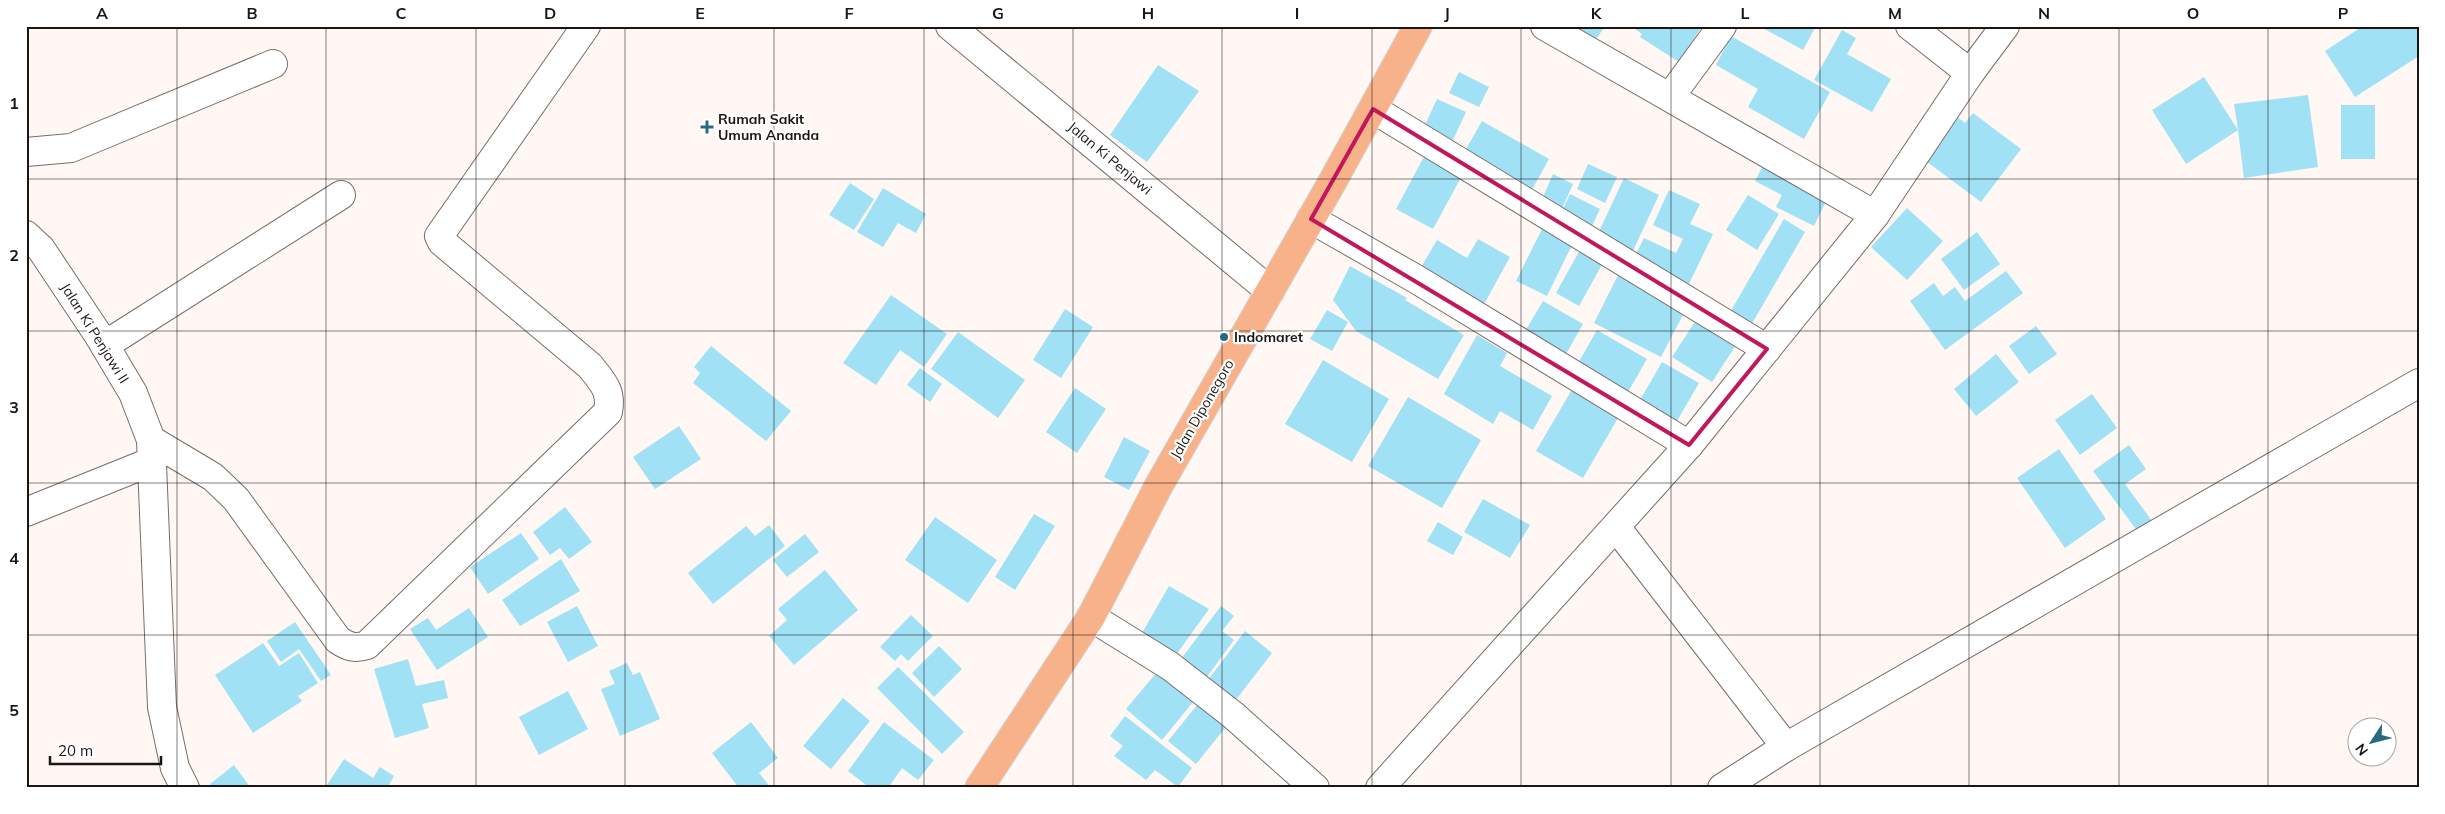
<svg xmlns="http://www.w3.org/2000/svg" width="2445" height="814" font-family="Mulish,sans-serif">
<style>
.building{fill:#a1e1f6}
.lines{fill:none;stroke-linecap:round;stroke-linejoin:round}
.street-casing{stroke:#786d68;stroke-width:30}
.primary-casing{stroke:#d6d5d5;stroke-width:30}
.street{stroke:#fff;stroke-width:28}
.primary{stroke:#f8b289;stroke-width:28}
.marked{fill:none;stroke:#c2185b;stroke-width:4;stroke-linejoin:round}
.grid{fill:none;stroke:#1b1614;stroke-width:1;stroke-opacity:0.55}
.poi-dot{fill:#296b7e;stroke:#fff;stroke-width:2}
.labels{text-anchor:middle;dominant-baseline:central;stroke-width:4.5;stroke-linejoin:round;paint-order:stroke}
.poi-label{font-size:14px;font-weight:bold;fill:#1b1614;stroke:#fff;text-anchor:start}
.street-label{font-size:14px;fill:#1b1614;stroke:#fff}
.neatline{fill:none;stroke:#1b1614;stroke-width:2}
.grid-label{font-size:16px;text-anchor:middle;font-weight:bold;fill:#1b1614}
</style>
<rect width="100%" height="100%" fill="#fff7f3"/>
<!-- building -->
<g class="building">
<polygon points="1563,26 1605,26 1592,45"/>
<polygon points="1631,26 1702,26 1679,62 1640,37 1642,34"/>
<polygon points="1759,26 1816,26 1803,50"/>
<polygon points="2363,26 2419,26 2419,56 2355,97 2325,51"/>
<polygon points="1842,30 1856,38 1847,54 1891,79 1872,112 1814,80"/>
<polygon points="1731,36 1830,92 1804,139 1748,107 1758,89 1716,65"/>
<polygon points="1158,65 1199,91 1147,162 1110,135"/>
<polygon points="1459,72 1489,87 1479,107 1449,93"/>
<polygon points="2204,77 2238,130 2234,104 2308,95 2318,167 2244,178 2238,130 2186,164 2152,110"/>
<polygon points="1437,99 1466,112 1453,140 1424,127"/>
<rect x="2341" y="105" width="34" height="54"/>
<polygon points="1951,112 1965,123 1973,113 2021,149 1981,202 1919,156"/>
<polygon points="1482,121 1549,159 1529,195 1462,156"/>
<polygon points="1427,151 1464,172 1433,229 1396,209"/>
<polygon points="1766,160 1830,193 1814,226 1776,207 1782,195 1755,181"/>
<polygon points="1588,164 1617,177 1605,203 1577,189"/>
<polygon points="1553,174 1573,184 1560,213 1540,204"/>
<polygon points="1624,178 1659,195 1631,255 1596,238"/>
<polygon points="850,183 874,199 854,230 829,215"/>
<polygon points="883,188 926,214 916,233 898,223 883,247 857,232"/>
<polygon points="1669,190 1700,204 1690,224 1713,234 1689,284 1634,258 1644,238 1676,253 1683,239 1653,225"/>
<polygon points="1570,194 1600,209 1589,233 1558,219"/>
<polygon points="1748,195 1779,214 1757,250 1726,230"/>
<polygon points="1907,208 1943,241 1907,280 1871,247"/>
<polygon points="1784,219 1805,232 1750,327 1729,314"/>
<polygon points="1544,225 1575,239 1547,296 1516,281"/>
<polygon points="1977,232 2000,264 1964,290 1941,259"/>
<polygon points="1478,239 1510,257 1483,306 1420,269 1437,240 1467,258"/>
<polygon points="1581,248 1604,261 1579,306 1556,293"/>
<polygon points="1350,266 1407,298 1405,300 1464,335 1438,379 1356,331 1333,300"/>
<polygon points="2006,271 2023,293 1945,350 1910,301 1934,283 1943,296 1955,287 1965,301"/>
<polygon points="1619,273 1687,307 1661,357 1594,323"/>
<polygon points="891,295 947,334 924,367 900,350 876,385 843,363"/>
<polygon points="1543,301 1583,324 1562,361 1521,338"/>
<polygon points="1065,309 1093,327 1061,378 1033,360"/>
<polygon points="1327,310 1348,322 1332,351 1310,339"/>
<polygon points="1700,314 1740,339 1712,382 1672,357"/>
<polygon points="2036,326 2057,354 2029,374 2009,346"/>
<polygon points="1597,330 1647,359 1624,399 1574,370"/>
<polygon points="958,332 1025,380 998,418 931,369"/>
<polygon points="1477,335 1507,353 1500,366 1552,396 1533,430 1500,411 1493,424 1444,394"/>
<polygon points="711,346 791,411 766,441 693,383 700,373 694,367"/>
<polygon points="1996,354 2019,382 1976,416 1954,389"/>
<polygon points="1323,360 1389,399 1352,462 1285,424"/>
<polygon points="1662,362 1699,383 1673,428 1636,407"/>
<polygon points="920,368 942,384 930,402 907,385"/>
<polygon points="1574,386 1621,413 1583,478 1536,451"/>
<polygon points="1075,388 1106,409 1077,453 1046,432"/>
<polygon points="2092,394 2117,428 2080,455 2055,420"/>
<polygon points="1408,397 1481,440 1442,508 1368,466"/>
<polygon points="679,426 701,459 655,489 633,457"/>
<polygon points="1124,437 1150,451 1129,490 1104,477"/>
<polygon points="2129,445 2146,469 2125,484 2152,521 2138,532 2093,471"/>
<polygon points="2059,449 2106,519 2065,548 2017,478"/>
<polygon points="1483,499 1530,525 1510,558 1464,532"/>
<polygon points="565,507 592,542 569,559 560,548 550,555 533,532"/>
<polygon points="1034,514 1055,526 1015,590 995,577"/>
<polygon points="935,517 997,560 968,603 905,560"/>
<polygon points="1438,522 1463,537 1453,555 1427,541"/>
<polygon points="769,525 785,546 713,604 688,573 746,526 755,536"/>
<polygon points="521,533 539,559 488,594 470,567"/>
<polygon points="805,534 819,552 787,577 773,560"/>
<polygon points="561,559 580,591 520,626 502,600"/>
<polygon points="825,570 858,610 794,665 769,636 787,620 778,609"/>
<polygon points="1169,586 1209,609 1176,655 1142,633"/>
<polygon points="577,606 598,646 568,662 547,622"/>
<polygon points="1221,606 1234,616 1222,631 1234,640 1206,678 1181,659"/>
<polygon points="469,608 488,637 437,670 410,629 428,618 436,630"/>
<polygon points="911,615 933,636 908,661 901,654 895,661 880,647"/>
<polygon points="295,622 331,675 321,681 299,649 281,662 267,641"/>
<polygon points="1245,631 1272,653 1235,701 1208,680"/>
<polygon points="263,643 279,666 299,653 318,683 298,696 302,701 253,733 215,675"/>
<polygon points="939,646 962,669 934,697 912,673"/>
<polygon points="408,659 416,686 444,680 448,698 422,704 429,728 395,738 374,669"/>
<polygon points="627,663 633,675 640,672 660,719 620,736 601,689 615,684 609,671"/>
<polygon points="898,667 964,732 942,754 877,688"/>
<polygon points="1157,672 1193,702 1162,740 1126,709"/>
<polygon points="568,691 588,729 539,755 519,717"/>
<polygon points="843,698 870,721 831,769 803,746"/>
<polygon points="1198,704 1226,727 1196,764 1168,741"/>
<polygon points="1125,716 1192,768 1178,787 1155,770 1146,780 1114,756 1123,746 1110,736"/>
<polygon points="751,722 778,758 759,773 771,788 739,788 712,753"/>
<polygon points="884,722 934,760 918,780 902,768 888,788 870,788 848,771"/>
<polygon points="344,759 373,778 380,767 394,776 387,788 325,788"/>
<polygon points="234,765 251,788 213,788 210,784"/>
</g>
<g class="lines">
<defs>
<g id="street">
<polyline points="950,26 1270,291"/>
<polyline points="1545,26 1875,215"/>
<polyline points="1910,26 1970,73"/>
<polyline points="1670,97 1722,26"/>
<polyline points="1373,109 1767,349"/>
<polyline points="26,152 71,148 273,64"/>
<polyline points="1311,219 1416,279 1689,445"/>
<polyline points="26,235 41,249 99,336 133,393 151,440 162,707 175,768 185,788"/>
<polyline points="105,345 341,195"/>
<path d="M151,440L213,477L236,499L338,640C349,647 355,649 367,645L608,412C612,390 603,383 590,366L442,242L439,236L586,26"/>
<polyline points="26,512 153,461"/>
<polyline points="1616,527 1786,747 1722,788"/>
<polyline points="1091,617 1170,666 1233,715 1315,788"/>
<polyline points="1786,747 2419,383"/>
<polyline points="1380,788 1689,445 1875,215 1970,73 2005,26"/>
</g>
<polyline id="primary" points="979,788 1091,617 1158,487 1330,186 1418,26"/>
</defs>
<!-- street casing -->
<use href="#street" class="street-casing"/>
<!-- primary casing -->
<use href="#primary" class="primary-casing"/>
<!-- street -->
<use href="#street" class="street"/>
<!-- primary -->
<use href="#primary" class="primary"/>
</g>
<!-- marked area -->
<path class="marked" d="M1373,109L1767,349L1689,445L1311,219Z"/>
<!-- grid -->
<path class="grid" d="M177,26V788M326,26V788M476,26V788M625,26V788M774,26V788M924,26V788M1073,26V788M1222,26V788M1372,26V788M1521,26V788M1671,26V788M1820,26V788M1969,26V788M2119,26V788M2268,26V788M26,179H2419M26,331H2419M26,483H2419M26,635H2419"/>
<!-- markers -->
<g class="poi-dot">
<path d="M704.5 119.5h5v5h5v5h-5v5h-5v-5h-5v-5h5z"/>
<circle cx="1224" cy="337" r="5"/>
</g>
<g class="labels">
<!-- poi labels -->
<g class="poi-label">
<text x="718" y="119">Rumah Sakit<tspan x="718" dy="16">Umum Ananda</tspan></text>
<text x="1234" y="337">Indomaret</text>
</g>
<!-- street labels -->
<g class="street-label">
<text transform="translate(1110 158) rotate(40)">Jalan Ki Penjawi</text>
<text transform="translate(95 333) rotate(58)">Jalan Ki Penjawi II</text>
<text transform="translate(1202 409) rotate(-60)">Jalan Diponegoro</text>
</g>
</g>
<!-- border -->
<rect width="2445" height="814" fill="none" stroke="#ffffff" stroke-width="55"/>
<!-- north arrow -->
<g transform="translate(2372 742) rotate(234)"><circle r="24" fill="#ffffff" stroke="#a4a2a1"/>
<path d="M0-4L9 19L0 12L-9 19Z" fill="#296b7e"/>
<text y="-8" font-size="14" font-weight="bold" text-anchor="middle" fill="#1b1614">N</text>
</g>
<!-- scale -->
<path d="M50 756v8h111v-8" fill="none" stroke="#1b1614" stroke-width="2.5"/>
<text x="58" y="756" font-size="15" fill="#1b1614" stroke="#ffffff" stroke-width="4" paint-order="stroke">20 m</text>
<rect x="28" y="28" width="2390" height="758" class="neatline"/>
<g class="grid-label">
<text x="102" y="19">A</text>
<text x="252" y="19">B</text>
<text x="401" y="19">C</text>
<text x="550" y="19">D</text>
<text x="700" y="19">E</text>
<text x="849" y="19">F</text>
<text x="998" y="19">G</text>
<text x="1148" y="19">H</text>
<text x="1297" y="19">I</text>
<text x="1447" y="19">J</text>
<text x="1596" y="19">K</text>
<text x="1745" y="19">L</text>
<text x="1895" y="19">M</text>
<text x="2044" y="19">N</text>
<text x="2193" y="19">O</text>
<text x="2343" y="19">P</text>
<text x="14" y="109">1</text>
<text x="14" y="261">2</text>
<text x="14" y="413">3</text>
<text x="14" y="564">4</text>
<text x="14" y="716">5</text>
</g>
</svg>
